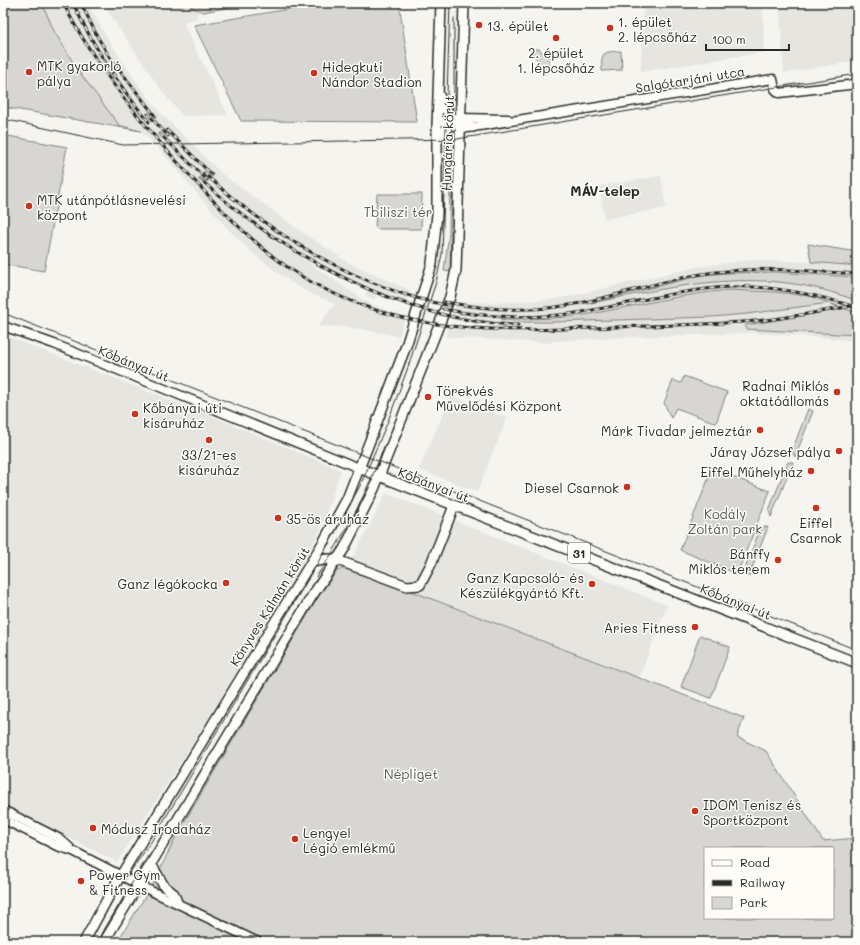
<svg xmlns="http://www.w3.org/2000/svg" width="860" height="945" font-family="Mali,sans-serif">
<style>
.built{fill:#e6e5e0;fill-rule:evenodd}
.green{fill:#d7d6d2;stroke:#81807e;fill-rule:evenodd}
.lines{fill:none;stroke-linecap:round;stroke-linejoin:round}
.secondary-casing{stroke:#2b2b2b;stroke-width:11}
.primary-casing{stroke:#2b2b2b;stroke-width:12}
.secondary{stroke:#fdfcf7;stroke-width:8}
.primary{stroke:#fdfcf7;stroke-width:9}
.tram{stroke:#2b2b2b;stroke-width:1}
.rail-casing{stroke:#2b2b2b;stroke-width:3}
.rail{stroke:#fdfcf7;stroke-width:1.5;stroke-dasharray:4.5;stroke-linecap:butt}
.poi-dot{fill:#c8321e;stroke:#fdfcf7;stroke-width:1.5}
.labels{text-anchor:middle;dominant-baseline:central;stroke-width:3;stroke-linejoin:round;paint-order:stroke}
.shield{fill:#fdfcf7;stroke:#6a6a68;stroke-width:1}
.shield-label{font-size:12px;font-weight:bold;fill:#2b2b2b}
.poi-label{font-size:13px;fill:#2b2b2b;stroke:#fdfcf7;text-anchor:start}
.street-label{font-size:13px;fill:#2b2b2b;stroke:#fdfcf7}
.park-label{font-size:13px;fill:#565655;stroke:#fdfcf7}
.neighbourhood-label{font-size:14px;font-weight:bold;fill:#2b2b2b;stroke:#fdfcf7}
</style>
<rect width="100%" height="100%" fill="#f5f4ef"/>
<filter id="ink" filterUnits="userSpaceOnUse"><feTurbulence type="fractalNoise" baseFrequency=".025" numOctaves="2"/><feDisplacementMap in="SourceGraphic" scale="8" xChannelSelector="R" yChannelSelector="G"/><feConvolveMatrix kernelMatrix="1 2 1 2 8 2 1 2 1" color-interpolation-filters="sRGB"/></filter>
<g filter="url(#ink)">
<!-- built -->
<g class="built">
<polygon points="42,3 87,3 108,39 138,84 160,112 222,174 302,232 349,263 410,290 405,306 376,295 374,300 365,295 367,291 302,258 370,304 405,317 399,336 348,327 318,326 335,304 307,292 289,281 251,252 227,228 158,148 139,129 119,125 77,69 54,31"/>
<polygon points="102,3 191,3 192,8 198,11 196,19 185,21 185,27 228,115 183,116 161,90"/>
<polygon points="643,3 763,3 764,52 641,72"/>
<polygon points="779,3 857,3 857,61 784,73"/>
<polygon points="661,176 666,208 605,219 599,186"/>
<path d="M750,260L811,262L857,266V277L775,272L728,273L702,275L601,300L669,287L729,280L774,281L801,284L853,299L857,298V300L854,299L857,301V313L839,307L844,309L746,325V328L857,335V341L793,335L750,333L604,338L554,341L550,343L446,337L449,325L497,329V327L451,320L457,302L497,303L557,299L697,267ZM729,290L829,303L747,314L711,317L552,322H520L504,319L588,314L704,292Z"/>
<polygon points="3,335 214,417 341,470 320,531 296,574 207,721 117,862 3,805"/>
<polygon points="451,396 507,418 477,492 419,469"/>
<polygon points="386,493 667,605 639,678 348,567"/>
</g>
<!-- green -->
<g class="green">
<polygon points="3,3 42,3 54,31 77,69 119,125 141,131 3,107"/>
<polygon points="191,3 255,3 203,12 192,8"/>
<polygon points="325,3 399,3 417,122 241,121 194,25"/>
<polygon points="529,49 539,49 549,58 549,71 539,71 539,62"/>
<path d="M621,51L622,70L602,71C601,52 602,52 621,51Z"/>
<polygon points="3,135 67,147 44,271 3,264"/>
<polygon points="450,172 452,172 450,272 444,271 449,232"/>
<polygon points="377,194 422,194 421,229 377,229 375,227"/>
<polygon points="808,244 857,252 857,266 811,262"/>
<path d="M775,272L857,277V298L854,299L857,301C764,264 681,285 587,304L702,275L728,273Z"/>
<path d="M729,290L775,292L810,296L857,313V335L746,329V325L843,309L829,303L747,314L711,317L552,322H520L501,319C530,319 561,319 590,314C636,306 682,294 729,290Z"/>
<polygon points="684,376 727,392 716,423 676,408 671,418 664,403 673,380 681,383"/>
<polygon points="808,409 813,411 795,457 792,451"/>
<polygon points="788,462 793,462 771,517 769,510"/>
<polygon points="713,467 725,471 725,474 770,491 737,574 680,550"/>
<polygon points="764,527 768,527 749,576 743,574 760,529"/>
<path d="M348,567L744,718L737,737L766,751L823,841L857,838V942H117L153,884L176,836L320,594L337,571ZM705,848H833V918H705Z"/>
<polygon points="700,635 730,647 711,698 681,687"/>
</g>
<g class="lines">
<defs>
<g id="secondary">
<polyline points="437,122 460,118 508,119"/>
<polyline points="467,128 773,79 775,89 779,93 857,84"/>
<polyline points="3,326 54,344 359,468"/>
<polyline points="3,810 60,839 70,848"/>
<polyline points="3,819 57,846 73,851 147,889 258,942"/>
</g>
<g id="primary">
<path d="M440,97C445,114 455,123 473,127"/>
<path d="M438,140C443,129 452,125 463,120"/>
<polyline points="359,468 857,663"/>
<polyline points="312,562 328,559 337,560 407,586 420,585 431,564 454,506"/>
<polyline points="151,864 164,886 174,894 177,902"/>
<polyline points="84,942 115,885 324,541 347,499 369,443 406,346 432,264 437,214 437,127 441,3"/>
<polyline points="104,942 312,596 344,549 374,489 450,297 456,270 464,3"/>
</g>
</defs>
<!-- secondary casing -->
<use href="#secondary" class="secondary-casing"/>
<!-- primary casing -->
<use href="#primary" class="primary-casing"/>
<!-- secondary -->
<use href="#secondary" class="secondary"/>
<!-- primary -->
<use href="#primary" class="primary"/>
<!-- tram -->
<g class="tram">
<polyline points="3,119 123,145 457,139 857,74"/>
<polyline points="450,154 454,90 454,18"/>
<polyline points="3,313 857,650"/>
<path d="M316,577C345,536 368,491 385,444"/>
<polyline points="90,942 119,888 151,842 316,566 361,484 388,421 407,370 436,282 442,254 450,3"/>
<polyline points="97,942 148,856"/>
</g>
<defs>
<g id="rail">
<path d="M63,3C94,64 135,116 181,166C221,209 260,254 313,283C413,338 506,331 615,327C661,325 709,325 755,321C789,318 823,311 857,305"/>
<path d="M73,3C93,46 119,86 149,122"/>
<polyline points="81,3 97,36 109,56 155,116"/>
<polyline points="148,114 168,136"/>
<polyline points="167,130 212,175"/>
<polyline points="160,134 207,180"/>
<path d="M204,173C271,235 362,290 451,306"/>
<path d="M200,179C283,255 404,322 518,325"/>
<path d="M445,302C483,309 525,312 563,306C612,299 659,280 708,273C758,266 807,271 857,274"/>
<path d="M443,309C487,318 532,319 576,313C627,305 677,290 729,287C770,285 810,293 849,305"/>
</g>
</defs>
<!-- rail casing -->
<use href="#rail" class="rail-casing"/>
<!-- rail -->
<use href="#rail" class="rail"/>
</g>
</g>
<!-- markers -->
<g class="poi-dot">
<circle cx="479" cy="25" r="4"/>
<circle cx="610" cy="28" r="4"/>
<circle cx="556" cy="38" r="4"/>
<circle cx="29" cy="72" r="4"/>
<circle cx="314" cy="73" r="4"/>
<circle cx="29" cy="206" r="4"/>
<circle cx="837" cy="392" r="4"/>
<circle cx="428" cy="397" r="4"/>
<circle cx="135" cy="414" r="4"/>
<circle cx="760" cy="430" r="4"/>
<circle cx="209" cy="440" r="4"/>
<circle cx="839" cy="451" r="4"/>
<circle cx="811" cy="471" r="4"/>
<circle cx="627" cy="487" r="4"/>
<circle cx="816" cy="508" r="4"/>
<circle cx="278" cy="518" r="4"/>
<circle cx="778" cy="560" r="4"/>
<circle cx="226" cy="583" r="4"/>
<circle cx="592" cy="584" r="4"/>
<circle cx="695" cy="627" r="4"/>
<circle cx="695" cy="811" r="4"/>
<circle cx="93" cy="828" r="4"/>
<circle cx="295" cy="839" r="4"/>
<circle cx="81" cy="881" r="4"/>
</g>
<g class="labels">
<!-- shield labels -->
<rect class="shield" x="568" y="543" width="22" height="20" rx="3"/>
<g class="shield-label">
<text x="579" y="553">31</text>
</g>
<!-- poi labels -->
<g class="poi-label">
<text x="618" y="21">1. épület<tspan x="618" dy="15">2. lépcsőház</tspan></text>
<text x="487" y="25">13. épület</text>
<text x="556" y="52" text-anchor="middle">2. épület<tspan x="556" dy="15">1. lépcsőház</tspan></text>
<text x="37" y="65">MTK gyakorló<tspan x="37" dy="15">pálya</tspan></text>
<text x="322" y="66">Hidegkuti<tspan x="322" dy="15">Nándor Stadion</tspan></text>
<text x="37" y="199">MTK utánpótlásnevelési<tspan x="37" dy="15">központ</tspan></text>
<text x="829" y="385" text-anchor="end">Radnai Miklós<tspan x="829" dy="15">oktatóállomás</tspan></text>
<text x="436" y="390">Törekvés<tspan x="436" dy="15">Művelődési Központ</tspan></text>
<text x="143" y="407">Kőbányai úti<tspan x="143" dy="15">kisáruház</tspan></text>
<text x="752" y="430" text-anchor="end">Márk Tivadar jelmeztár</text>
<text x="831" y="451" text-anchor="end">Járay József pálya</text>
<text x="209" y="454" text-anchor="middle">33/21-es<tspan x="209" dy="15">kisáruház</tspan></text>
<text x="803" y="471" text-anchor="end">Eiffel Műhelyház</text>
<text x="619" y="487" text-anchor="end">Diesel Csarnok</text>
<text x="286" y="518">35-ös áruház</text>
<text x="816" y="522" text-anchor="middle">Eiffel<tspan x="816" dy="15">Csarnok</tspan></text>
<text x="770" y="553" text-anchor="end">Bánffy<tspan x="770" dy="15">Miklós terem</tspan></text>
<text x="584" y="577" text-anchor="end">Ganz Kapcsoló- és<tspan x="584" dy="15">Készülékgyártó Kft.</tspan></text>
<text x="218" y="583" text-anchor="end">Ganz légókocka</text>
<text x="687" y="627" text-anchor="end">Aries Fitness</text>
<text x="703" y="804">IDOM Tenisz és<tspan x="703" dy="15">Sportközpont</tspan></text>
<text x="101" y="828">Módusz Irodaház</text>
<text x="303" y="832">Lengyel<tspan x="303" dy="15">Légió emlékmű</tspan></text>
<text x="89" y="874">Power Gym<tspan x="89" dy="15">&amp; Fitness</tspan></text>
</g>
<!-- street labels -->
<g class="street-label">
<text transform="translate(690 79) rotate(-9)">Salgótarjáni utca</text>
<text transform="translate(447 143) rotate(-88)">Hungária körút</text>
<text transform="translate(134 363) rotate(22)">Kőbányai út</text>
<text transform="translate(434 484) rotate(21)">Kőbányai út</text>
<text transform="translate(736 601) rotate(22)">Kőbányai út</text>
<text transform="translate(269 606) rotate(-58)">Könyves Kálmán körút</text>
</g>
<!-- park labels -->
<g class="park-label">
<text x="398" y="211">Tbiliszi tér</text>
<text x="725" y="513">Kodály<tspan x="725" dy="15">Zoltán park</tspan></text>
<text x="411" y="773">Népliget</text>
</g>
<!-- neighbourhood labels -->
<g class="neighbourhood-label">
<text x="605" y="190">MÁV-telep</text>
</g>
</g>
<!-- margin -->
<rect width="860" height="945" fill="none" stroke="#fdfcf7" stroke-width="16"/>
<rect x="8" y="8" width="844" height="929" fill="none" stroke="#2b2b2b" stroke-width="1.5" filter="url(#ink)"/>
<!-- legend -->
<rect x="704" y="847" width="130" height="72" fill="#fdfcf7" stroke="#a9a8a5"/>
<rect x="712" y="860" width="20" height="6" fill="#fdfcf7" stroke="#a9a8a5"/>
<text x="740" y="867" font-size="12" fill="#2b2b2b">Road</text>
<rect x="712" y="880" width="20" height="6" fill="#2b2b2b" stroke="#a9a8a5"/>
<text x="740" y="887" font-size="12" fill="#2b2b2b">Railway</text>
<rect x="712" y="897" width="20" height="12" fill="#d7d6d2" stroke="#a9a8a5"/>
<text x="740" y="907" font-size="12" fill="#2b2b2b">Park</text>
<!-- scale -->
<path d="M706 44v6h83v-6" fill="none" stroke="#2b2b2b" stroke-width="2"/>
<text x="712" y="44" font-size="12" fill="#2b2b2b" stroke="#fdfcf7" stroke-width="3" paint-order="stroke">100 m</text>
</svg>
